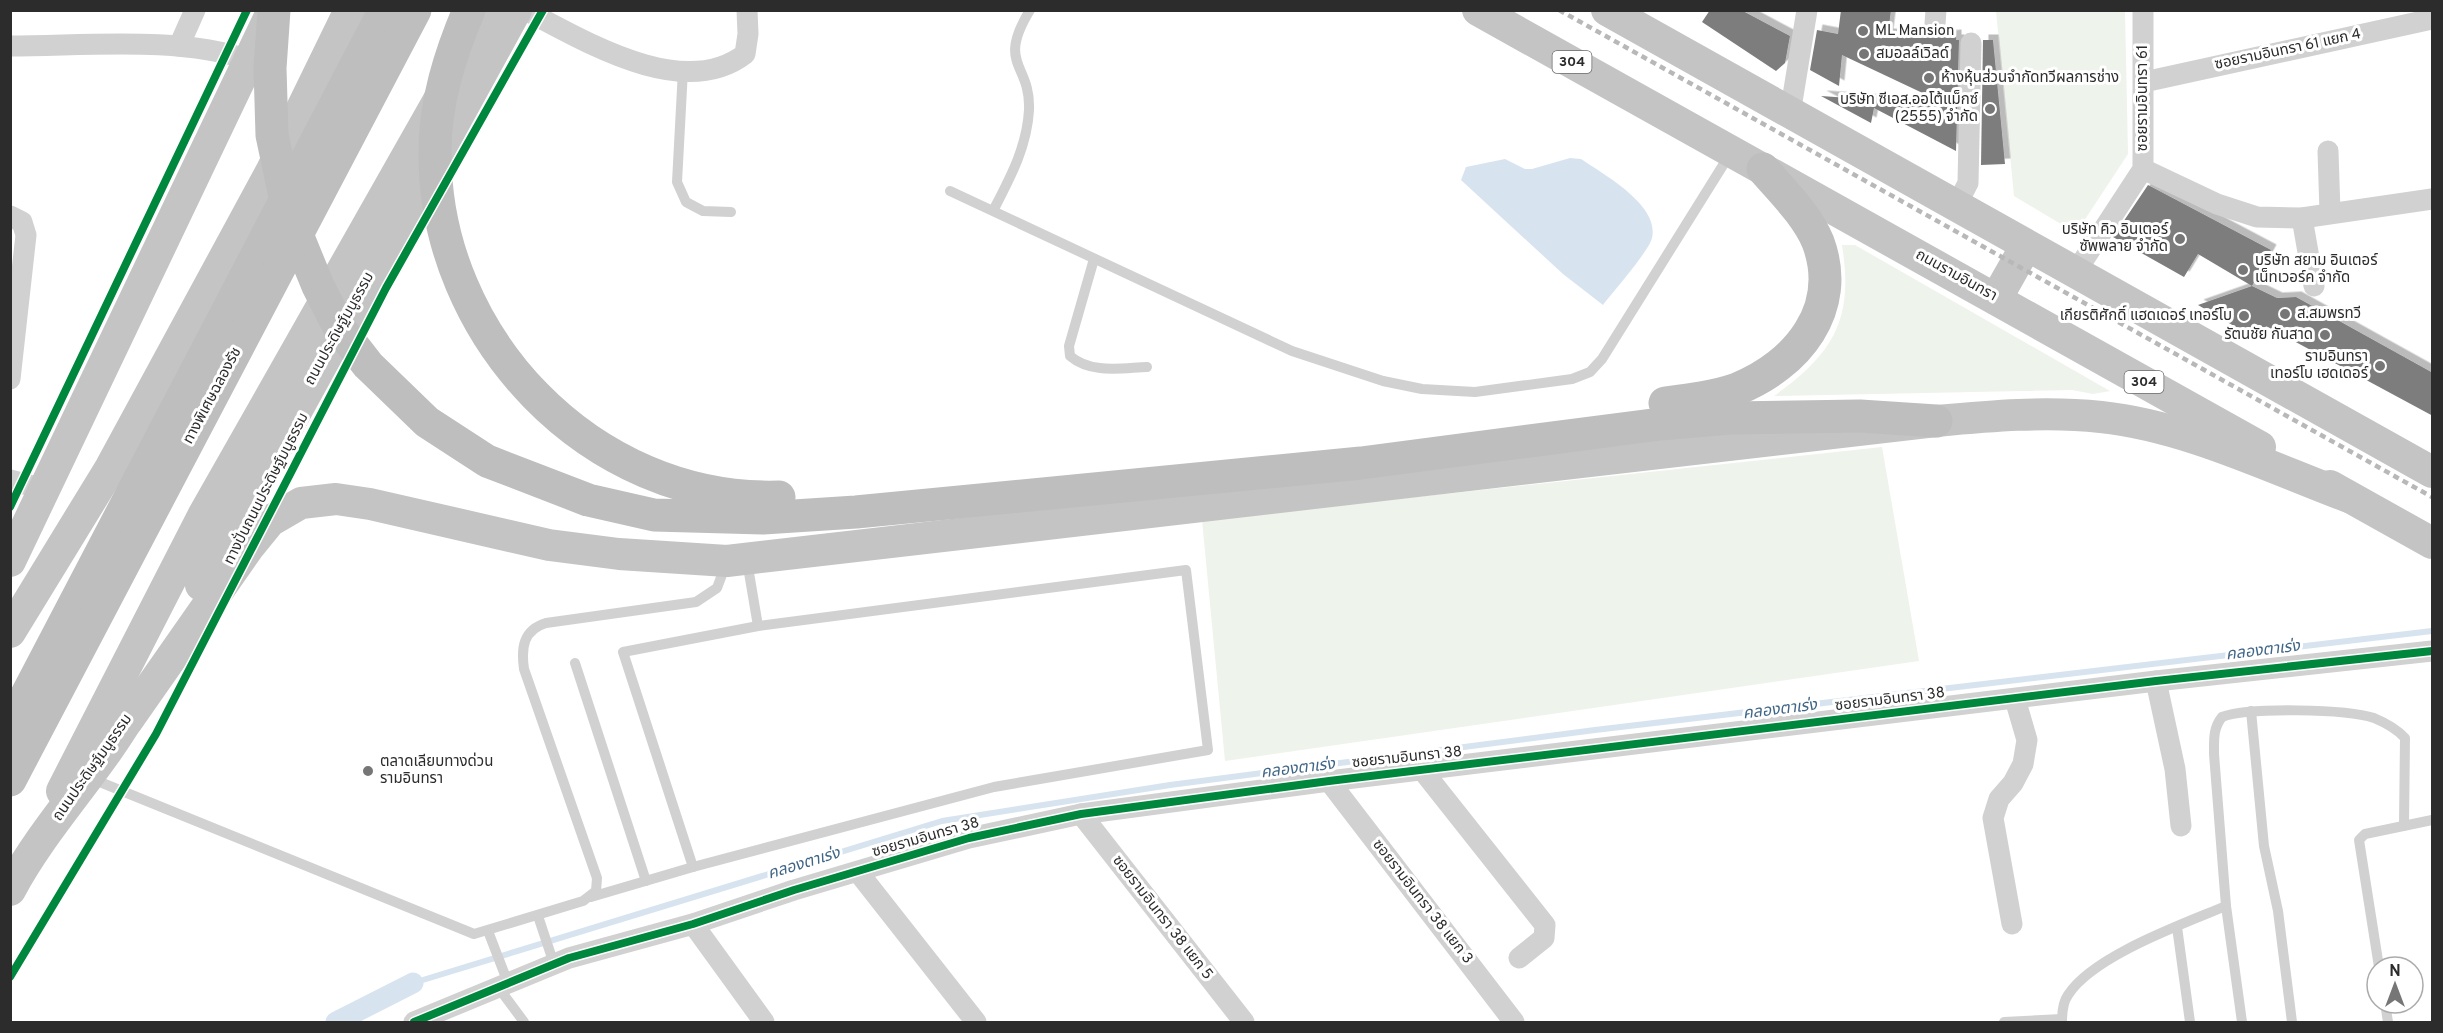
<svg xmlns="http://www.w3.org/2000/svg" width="2443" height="1033" font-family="Overpass,'Noto Sans Thai',sans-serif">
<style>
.green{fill:#eef3eb}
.water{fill:#d7e4ef}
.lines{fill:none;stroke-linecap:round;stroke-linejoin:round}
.stream{stroke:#d7e4ef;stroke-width:6}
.canal{stroke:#d7e4ef;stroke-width:21}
.building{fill:#7d7d7d;filter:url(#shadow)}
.lane{stroke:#d1d1d1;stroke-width:10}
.street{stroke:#d1d1d1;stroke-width:21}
.primary{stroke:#c4c4c4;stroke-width:32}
.highway{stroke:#bebebe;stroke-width:33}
.rail{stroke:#b8b8b8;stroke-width:4.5;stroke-dasharray:6 4.5;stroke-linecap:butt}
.cycleway-casing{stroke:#fff;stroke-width:11}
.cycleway{stroke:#00873e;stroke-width:8}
.poi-dot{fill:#767676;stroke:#fff;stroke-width:2}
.labels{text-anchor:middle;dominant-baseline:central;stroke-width:6;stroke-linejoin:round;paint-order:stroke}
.shield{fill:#fff;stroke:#6b6b6b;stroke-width:1.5}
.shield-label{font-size:14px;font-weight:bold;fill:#2c2c2c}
.poi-label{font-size:15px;fill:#2c2c2c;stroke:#fff;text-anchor:start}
.street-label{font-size:15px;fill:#2c2c2c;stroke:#fff}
.water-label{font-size:16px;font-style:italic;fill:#406687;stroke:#fff}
</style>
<defs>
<filter id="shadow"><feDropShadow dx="5.5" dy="-5.5" stdDeviation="0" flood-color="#0004"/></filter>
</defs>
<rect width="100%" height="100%" fill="#fff"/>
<!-- green -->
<g class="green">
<polygon points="1996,11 2125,11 2128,154 2076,233 2014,196"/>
<path d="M1842,245H1855L2110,391L2093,394L2072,390L1774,396C1834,353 1854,319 1842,245Z"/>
<polygon points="1882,447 1919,661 1225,761 1202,520"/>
</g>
<!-- water -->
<path class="water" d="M1570,158L1581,159C1603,174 1660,205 1652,238C1649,251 1613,292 1603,305L1563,274L1461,180L1466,167L1505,159L1525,169H1532Z"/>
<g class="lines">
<!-- stream -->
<polyline class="stream" points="413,983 942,821 1170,785 1595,730 2432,631"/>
<!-- canal -->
<polyline class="canal" points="336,1022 413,983"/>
</g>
<!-- building -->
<g class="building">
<polygon points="1710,10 1741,10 1790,36 1785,63 1776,71 1702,22"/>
<polygon points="1841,10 1891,10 1888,34 1935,37 1956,35 1956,40 1959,40 1956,151 1874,108 1871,123 1821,96 1948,105 1842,55 1839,86 1810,70 1817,30 1838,34"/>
<polygon points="1983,40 1993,40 2005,164 1981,165"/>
<polygon points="2148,185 2271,250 2252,286 2198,254 2184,277 2113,237"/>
<polygon points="2252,286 2277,298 2296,297 2433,373 2433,416 2266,326 2258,340 2198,305"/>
</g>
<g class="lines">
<!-- lane -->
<g class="lane">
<polyline points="683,70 677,182 686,202 703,211 731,212"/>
<polyline points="950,191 1292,351 1383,381 1422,389 1475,392 1572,379 1590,372 1602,359 1730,154"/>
<path d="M994,209C1010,178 1027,147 1029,110C1031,63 996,66 1030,10"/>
<path d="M1094,259L1069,346L1070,356C1091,374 1121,368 1147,367"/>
<polyline points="747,561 758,626"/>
<polygon points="1186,570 1208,750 994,787 693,867 623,652 758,626"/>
<polyline points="575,663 646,881"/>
<polyline points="2251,711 2264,846 2278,911 2292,1022"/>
<path d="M90,778L474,934L583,901L596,891L597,878L524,669C521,648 523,630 546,623L696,602L717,588L726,564"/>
<polyline points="591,897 693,867"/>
<polyline points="538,916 554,964"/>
<polyline points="2177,927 2190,1022"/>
<polyline points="488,931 508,983"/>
<polyline points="2379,967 2359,840 2365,834 2432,820"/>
<polyline points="498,987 524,1022"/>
<polyline points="2385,1003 2388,1022"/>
<polyline points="2004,1022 2062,1019"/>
<path d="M2062,1022C2062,1015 2063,1002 2068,995C2093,956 2183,924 2226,906"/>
<path d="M2242,1022L2226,906L2214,754C2214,740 2213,728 2222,717C2248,707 2347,709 2374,718C2386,723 2396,728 2405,738L2404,826"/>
</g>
<!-- street -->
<g class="street">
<path d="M525,10C583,40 683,102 745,54L748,34L747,10"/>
<polyline points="1935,24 1936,10"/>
<path d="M10,46C86,46 178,36 249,60"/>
<polyline points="179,46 195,10"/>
<polyline points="2144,82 2432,19"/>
<polyline points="1790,114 1807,10"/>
<polyline points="2328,151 2330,212"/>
<polyline points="2143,169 2217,204 2257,217 2302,218 2432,199"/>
<polyline points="1956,206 1968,183 1971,43"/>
<polyline points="10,216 22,222 26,235 10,379"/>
<polyline points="2302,218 2314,286"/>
<polyline points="2075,273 2143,169 2143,10"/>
<polyline points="10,480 43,489"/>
<polyline points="2156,681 2175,769 2181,826"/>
<polyline points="1423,771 1545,925 1544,938 1519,958"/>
<polyline points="1329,781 1514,1022"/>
<polyline points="1081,814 1244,1022"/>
<polyline points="858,872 976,1022"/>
<polyline points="693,924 764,1022"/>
<polyline points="2012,924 1993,818 1999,799 2013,783 2023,764 2027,740 2015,699"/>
<polyline points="414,1022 569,958 693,924 794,890 969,838 1081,814 1329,781 2156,681 2432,651"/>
</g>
<!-- primary -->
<g class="primary">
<polyline points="1478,10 2260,447"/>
<polyline points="1607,10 2432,472"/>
<polyline points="1996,299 2026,246"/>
<polyline points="2330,486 2432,543"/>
<polyline points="10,561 273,10"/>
<polyline points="201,585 516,10"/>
<polyline points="10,632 111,467 271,172 350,10"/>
<path d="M127,721L248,548L270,521L301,503L336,499L370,504L549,545L619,554L727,561L1936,421C1990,416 2046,411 2101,417C2186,426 2269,467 2349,497"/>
<polyline points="62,791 203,516 490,10"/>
<path d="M10,890C45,824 101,769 137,703"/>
</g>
<!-- highway -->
<g class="highway">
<polyline points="274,10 270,68 272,135 289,215 318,286 340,329 368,365 427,422 487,461 588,500 654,515 763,518 856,512 1361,463 1660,424 1730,418 1860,416 1936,421"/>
<path d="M469,10C450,55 435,102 435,151C433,336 591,503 779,497"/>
<path d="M1665,403C1689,400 1714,397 1737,389C1797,365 1843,309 1818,242C1807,215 1782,191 1763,169"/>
<polyline points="10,727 385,10"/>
<polyline points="10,780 415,10"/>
</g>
<!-- rail -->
<polyline class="rail" points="1559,10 2432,497"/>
<defs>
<g id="cycleway">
<polyline points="10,507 247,10"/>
<polyline points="10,977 156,734 386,288 543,10"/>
<polyline points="414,1022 569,958 693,924 794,890 969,838 1081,814 1329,781 2156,681 2432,651"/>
</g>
</defs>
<!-- cycleway casing -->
<use href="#cycleway" class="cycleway-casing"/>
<!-- cycleway -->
<use href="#cycleway" class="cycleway"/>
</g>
<!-- markers -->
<g class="poi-dot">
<circle cx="1863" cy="31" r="6"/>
<circle cx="1864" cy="54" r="6"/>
<circle cx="1929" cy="78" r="6"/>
<circle cx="1990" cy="109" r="6"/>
<circle cx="2180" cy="239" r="6"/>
<circle cx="2243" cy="270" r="6"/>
<circle cx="2285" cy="314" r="6"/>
<circle cx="2244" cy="316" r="6"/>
<circle cx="2325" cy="335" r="6"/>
<circle cx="2380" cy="366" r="6"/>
<circle cx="368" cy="771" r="6"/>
</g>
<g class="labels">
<!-- shield labels -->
<g class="shield">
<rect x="1552.5" y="51" width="39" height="22" rx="4.5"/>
<rect x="2124.5" y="371" width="39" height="22" rx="4.5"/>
</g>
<g class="shield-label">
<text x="1572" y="62">304</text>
<text x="2144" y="382">304</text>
</g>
<!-- poi labels -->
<g class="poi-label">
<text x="1875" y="31">ML Mansion</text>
<text x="1876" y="54">สมอลล์เวิลด์</text>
<text x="1941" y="78">ห้างหุ้นส่วนจำกัดทวีผลการช่าง</text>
<text x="1978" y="100" text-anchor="end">บริษัท ซีเอส.ออโต้แม็กซ์<tspan x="1978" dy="17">(2555) จำกัด</tspan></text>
<text x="2168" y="230" text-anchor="end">บริษัท คิว อินเตอร์<tspan x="2168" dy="17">ซัพพลาย จำกัด</tspan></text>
<text x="2255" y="261">บริษัท สยาม อินเตอร์<tspan x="2255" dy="17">เน็ทเวอร์ค จำกัด</tspan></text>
<text x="2297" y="314">ส.สมพรทวี</text>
<text x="2232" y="316" text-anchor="end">เกียรติศักดิ์ แฮดเดอร์ เทอร์โบ</text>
<text x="2313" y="335" text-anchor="end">รัตนชัย กันสาด</text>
<text x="2368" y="357" text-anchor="end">รามอินทรา<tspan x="2368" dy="17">เทอร์โบ เฮดเดอร์</tspan></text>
<text x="380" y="762">ตลาดเลียบทางด่วน<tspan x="380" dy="17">รามอินทรา</tspan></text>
</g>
<!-- street labels -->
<g class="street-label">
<text transform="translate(2288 50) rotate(-12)">ซอยรามอินทรา 61 แยก 4</text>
<text transform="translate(2143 98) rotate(-90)">ซอยรามอินทรา 61</text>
<text transform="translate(1956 276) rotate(29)">ถนนรามอินทรา</text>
<text transform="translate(340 329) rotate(-61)">ถนนประดิษฐ์มนูธรรม</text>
<text transform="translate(213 396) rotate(-62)">ทางพิเศษฉลองรัช</text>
<text transform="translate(267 489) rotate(-63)">ทางปั่นถนนประดิษฐ์มนูธรรม</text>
<text transform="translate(1890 700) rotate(-7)">ซอยรามอินทรา 38</text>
<text transform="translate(1407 758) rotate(-6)">ซอยรามอินทรา 38</text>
<text transform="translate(93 768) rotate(-55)">ถนนประดิษฐ์มนูธรรม</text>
<text transform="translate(926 838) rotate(-16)">ซอยรามอินทรา 38</text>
<text transform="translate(1422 902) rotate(52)">ซอยรามอินทรา 38 แยก 3</text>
<text transform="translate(1162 918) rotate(52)">ซอยรามอินทรา 38 แยก 5</text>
</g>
<!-- water labels -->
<g class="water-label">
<text transform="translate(2263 651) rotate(-7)">คลองตาเร่ง</text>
<text transform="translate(1780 710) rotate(-7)">คลองตาเร่ง</text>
<text transform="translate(1298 769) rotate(-7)">คลองตาเร่ง</text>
<text transform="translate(804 864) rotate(-17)">คลองตาเร่ง</text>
</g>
</g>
<!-- border -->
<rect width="2443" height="1033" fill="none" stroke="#2c2c2c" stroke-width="24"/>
<!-- north arrow -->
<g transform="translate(2395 985)"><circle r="28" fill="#ffffff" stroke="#ababab" stroke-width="1.5"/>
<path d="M0-4.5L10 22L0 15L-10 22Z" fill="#767676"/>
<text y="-9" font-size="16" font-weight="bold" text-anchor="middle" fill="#2c2c2c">N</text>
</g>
</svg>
